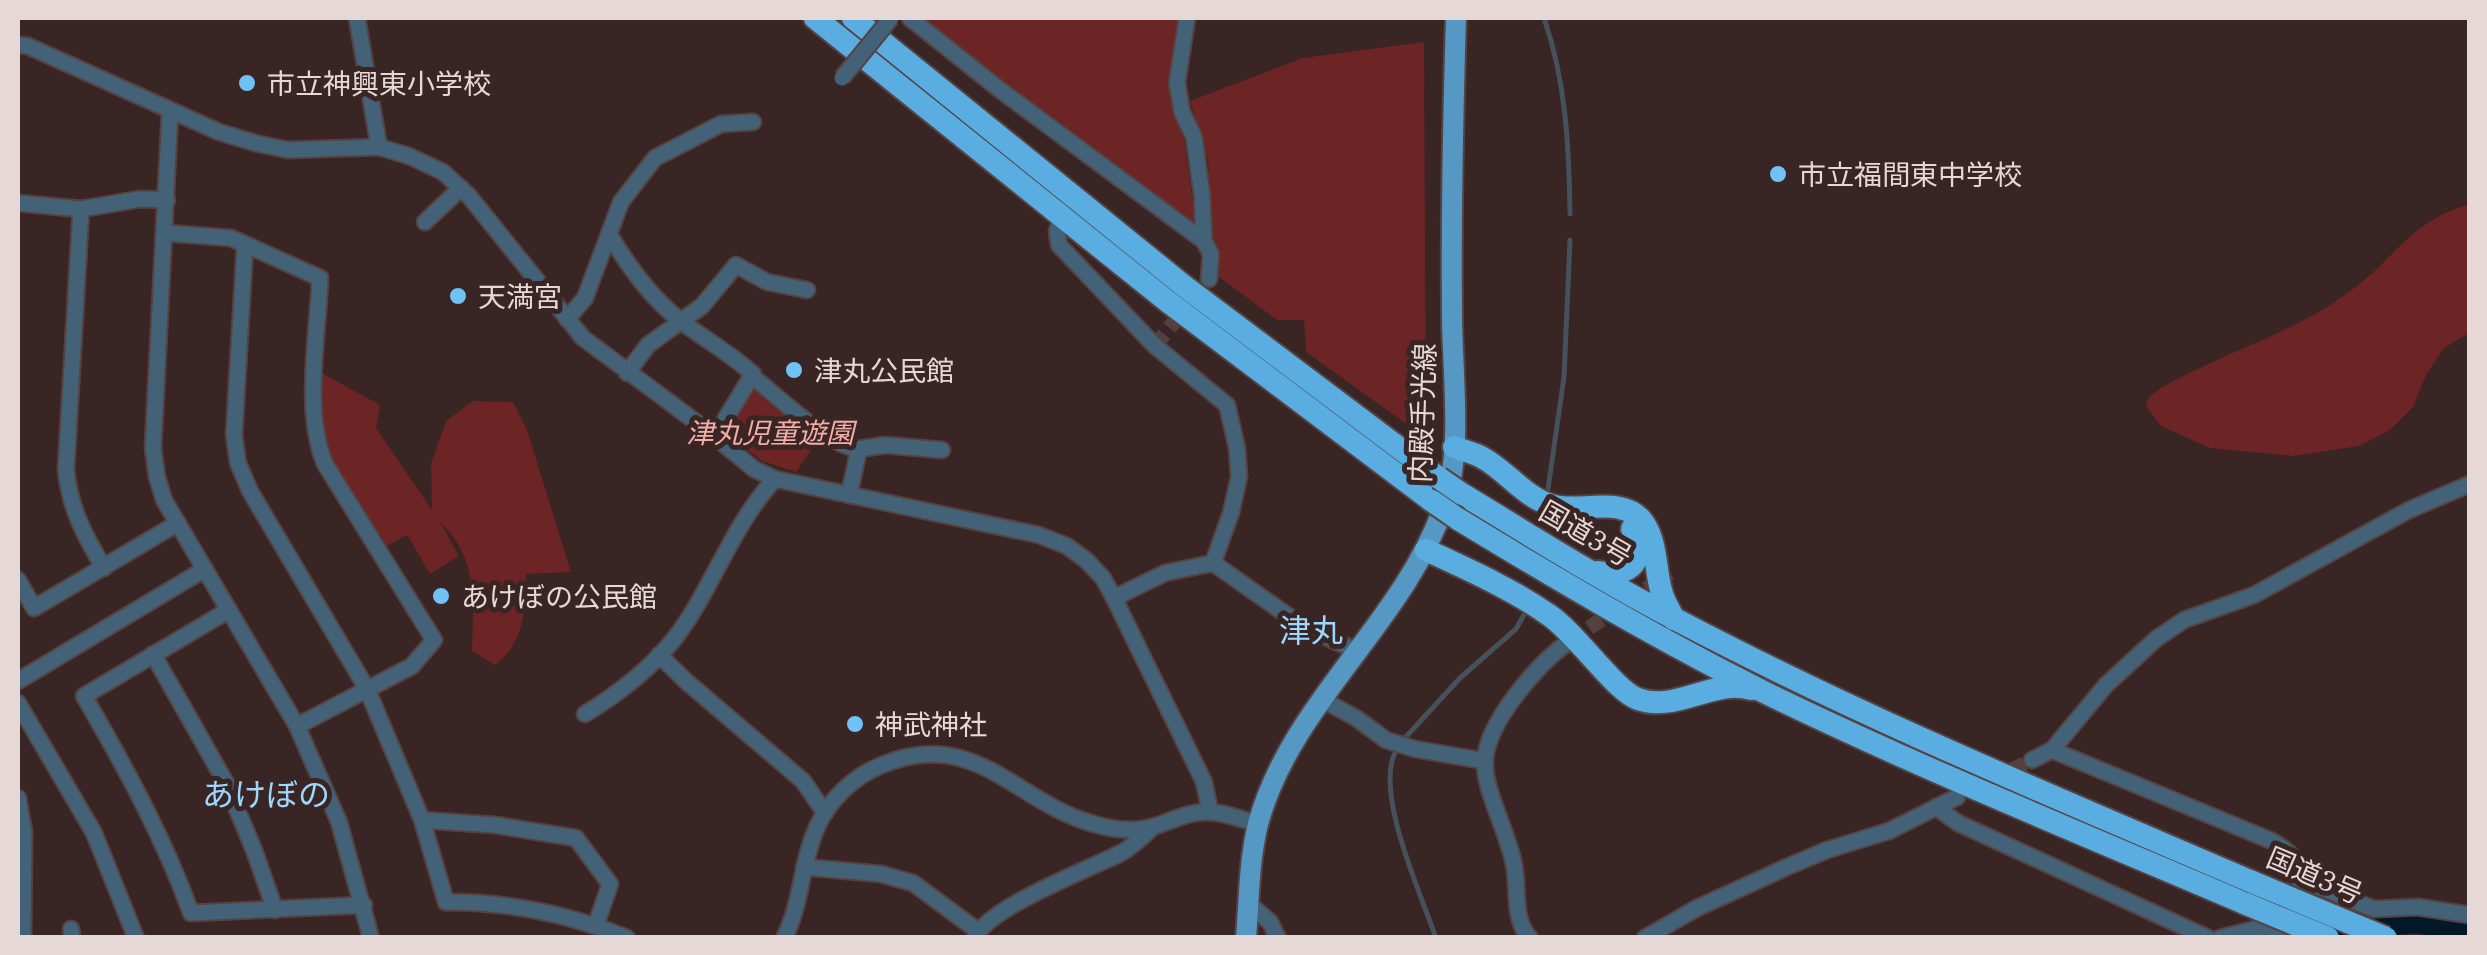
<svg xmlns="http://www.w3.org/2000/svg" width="2487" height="955" font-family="'IBM Plex Serif','Noto Sans JP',serif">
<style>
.green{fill:#6c2424}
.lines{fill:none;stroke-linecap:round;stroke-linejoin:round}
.stream{stroke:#45525c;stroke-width:5}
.river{stroke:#001827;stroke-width:28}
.minor-tunnel{stroke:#53403f;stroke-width:15;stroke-dasharray:15 8;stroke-linecap:butt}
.minor-casing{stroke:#554241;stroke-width:19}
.major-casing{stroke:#554241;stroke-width:24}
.highway-casing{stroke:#554241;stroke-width:26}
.minor{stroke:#436277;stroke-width:15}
.major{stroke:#5498c3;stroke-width:20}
.highway{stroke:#59ade0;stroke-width:22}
.minor-bridge-casing{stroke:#554241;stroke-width:19;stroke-linecap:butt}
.highway-bridge-casing{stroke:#554241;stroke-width:26;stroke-linecap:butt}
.minor-bridge{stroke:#436277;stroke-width:15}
.highway-bridge{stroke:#59ade0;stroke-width:22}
.poi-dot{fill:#70c2f4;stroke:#392524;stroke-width:4}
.labels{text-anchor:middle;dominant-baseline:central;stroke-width:10;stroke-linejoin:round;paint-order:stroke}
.poi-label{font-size:28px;fill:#e6d8d7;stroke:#392524;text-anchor:start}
.street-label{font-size:28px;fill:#e6d8d7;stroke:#392524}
.park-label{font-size:28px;font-style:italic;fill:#f3aca7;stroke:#392524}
.quarter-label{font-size:32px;fill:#9cd7fd;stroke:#392524}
</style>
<rect width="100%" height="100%" fill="#392524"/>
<!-- green -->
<g class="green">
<polygon points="918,18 1179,18 1170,92 1184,138 1195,219 1188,223 1004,88"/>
<polygon points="1424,42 1426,438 1306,352 1304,320 1277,320 1215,274 1208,160 1190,101 1303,58"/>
<path d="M2469,204V333L2444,348L2426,375L2413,407L2390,430L2359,446L2293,456L2210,448L2161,426L2146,406L2149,397L2161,388C2223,352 2296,333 2353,289C2400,254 2407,224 2469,204Z"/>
<path d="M322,373L380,405L376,428L432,510L431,464L446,421L473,401L513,402L527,430L571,572L526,574C525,610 525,642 495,665L472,651C473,601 479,559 440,522L459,556L430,574L407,535L385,547C366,517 339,486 327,452C318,427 321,399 322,373Z"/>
<polygon points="756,383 822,435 796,472 762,461 728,435 728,427"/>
</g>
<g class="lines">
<!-- stream -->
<g class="stream">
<path d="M1544,18C1566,81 1569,147 1570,214"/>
<polyline points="1548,489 1564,377 1570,240"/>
<polyline points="1403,740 1460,678 1516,629 1525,613"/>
<path d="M1397,749C1372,788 1421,894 1436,938"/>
</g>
<!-- river -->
<polyline class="river" points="2297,938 2373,923 2415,919 2470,928"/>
<!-- minor-tunnel -->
<g class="minor-tunnel">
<polyline points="1155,346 1187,306"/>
<polyline points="1570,641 1670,573"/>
<polyline points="1970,791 2032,760"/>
</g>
<defs>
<g id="minor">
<polyline points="357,18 379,147"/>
<polyline points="910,18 999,89 1204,241"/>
<polyline points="1187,18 1177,83 1182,112 1194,137 1202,195 1204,241 1211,254 1209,279"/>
<polyline points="18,45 28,46 219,132 255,143 288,150 379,147 409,156 443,172 469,196 583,338 708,431 754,469 775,479 1039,535 1067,546 1086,560 1103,578 1114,598 1204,782 1210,811"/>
<polyline points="170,111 153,448 157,477 164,500 297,726 339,822 371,938"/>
<path d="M18,203L81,209L66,470C70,508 84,535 104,568"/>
<polyline points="81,209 140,199 167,200"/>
<polyline points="1062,216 1057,231 1059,245 1155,346 1227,405 1237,448 1239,477 1231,513 1213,563"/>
<polyline points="425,222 461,188"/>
<path d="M166,233L231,238L320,278C318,334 303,412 325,464L434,640L412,666L297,726"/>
<path d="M610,236C630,268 651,298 682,322C706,340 731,354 753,374L715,436"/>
<path d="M245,245L234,435L238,463L250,491L367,689L422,820L446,902C509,902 569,914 627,938"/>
<polyline points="567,319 585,298 621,202 655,158 721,124 753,122"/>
<polyline points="627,373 648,345 702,306 736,265 767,282 807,290"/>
<path d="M754,378C779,397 828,446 859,449"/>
<polyline points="849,495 859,449 885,445 942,450"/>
<polyline points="18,580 34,608 178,523"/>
<polyline points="1114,598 1165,573 1213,563 1304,627 1357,651"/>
<path d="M229,610L84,696C125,767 163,836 191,913L364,905"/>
<polyline points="153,654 226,783 254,850 275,910"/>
<polyline points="659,655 687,682 803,781 825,813"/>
<polyline points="18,681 205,569"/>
<polyline points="1323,700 1356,718 1386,740 1415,749 1485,761"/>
<polyline points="18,703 94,833 136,938"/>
<path d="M585,714C618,694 651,668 675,638C713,588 732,525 775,479"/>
<path d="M2052,750L2272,841C2322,869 2292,891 2267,926L2220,938"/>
<polyline points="2032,760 2052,750 2106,685 2156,639 2184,620 2254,595 2409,510 2470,484"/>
<polyline points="18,798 24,832 23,938"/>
<polyline points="1936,807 1958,823 2208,938"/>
<polyline points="422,820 495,825 576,838 610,884 596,925"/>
<polyline points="804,867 881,874 913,883 978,931"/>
<polyline points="2300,879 2374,909 2418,907 2470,915"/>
<polyline points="1248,903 1270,922 1278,938"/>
<polyline points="2267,926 2285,938"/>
<polyline points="71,929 72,938"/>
<path d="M784,938C802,904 801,862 817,827C829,800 854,776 882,765C975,726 1016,803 1094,824C1114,830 1134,833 1155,826C1172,821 1187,812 1206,812C1223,811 1242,820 1258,824"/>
<path d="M975,938C988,907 1090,869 1123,852C1134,845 1144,835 1153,827"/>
<path d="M1530,938C1512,920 1519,888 1514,865C1509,835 1483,788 1485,761C1487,722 1537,665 1567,643"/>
<polyline points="1645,938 1697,908 1787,867 1827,850 1889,831 1957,797"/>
</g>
<path id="major" d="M1246,938C1249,901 1249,860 1258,824C1291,702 1405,622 1445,503C1463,448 1452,372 1452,314C1451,215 1453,116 1456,18"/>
<g id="highway">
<polyline points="815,18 1167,301 1432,501"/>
<polyline points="853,18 1184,286 1439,478"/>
<path d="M1454,447C1464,451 1475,453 1483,458C1508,472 1526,499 1554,506C1581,513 1623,495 1643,522C1657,541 1655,569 1661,590C1663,600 1669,609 1674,619"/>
<path d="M1462,494C1533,537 1604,582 1677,620C1863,718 2057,798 2250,881"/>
<path d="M1458,519C1560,581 1663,642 1770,695C1925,770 2085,835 2244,903"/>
<path d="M1426,550C1467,569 1512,589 1549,615C1576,633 1615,691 1638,699C1675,713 1714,678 1751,689"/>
<path d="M1598,572C1630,579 1649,558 1632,529"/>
</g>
</defs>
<!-- minor casing -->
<use href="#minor" class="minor-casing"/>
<!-- major casing -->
<use href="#major" class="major-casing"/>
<!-- highway casing -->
<use href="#highway" class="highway-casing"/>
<!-- minor -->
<use href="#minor" class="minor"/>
<!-- major -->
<use href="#major" class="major"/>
<!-- highway -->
<use href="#highway" class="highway"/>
<defs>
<polyline id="minor-bridge" points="842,78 891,18"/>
<g id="highway-bridge">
<polyline points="1439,478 1462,494"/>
<polyline points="1432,501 1458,519"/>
<polyline points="2250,881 2386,938"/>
<polyline points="2244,903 2328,938"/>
</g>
</defs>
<!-- minor-bridge casing -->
<use href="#minor-bridge" class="minor-bridge-casing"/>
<!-- highway-bridge casing -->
<use href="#highway-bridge" class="highway-bridge-casing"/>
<!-- minor-bridge -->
<use href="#minor-bridge" class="minor-bridge"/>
<!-- highway-bridge -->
<use href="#highway-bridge" class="highway-bridge"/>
</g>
<!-- markers -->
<g class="poi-dot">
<circle cx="247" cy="83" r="10"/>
<circle cx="1778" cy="174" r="10"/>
<circle cx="458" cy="296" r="10"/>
<circle cx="794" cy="370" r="10"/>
<circle cx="441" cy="596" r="10"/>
<circle cx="855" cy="724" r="10"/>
</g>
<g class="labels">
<!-- poi labels -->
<g class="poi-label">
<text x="267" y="83">市立神興東小学校</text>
<text x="1798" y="174">市立福間東中学校</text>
<text x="478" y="296">天満宮</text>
<text x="814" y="370">津丸公民館</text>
<text x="461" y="596">あけぼの公民館</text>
<text x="875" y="724">神武神社</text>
</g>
<!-- street labels -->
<g class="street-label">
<text transform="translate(1422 413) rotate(-88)">内殿手光線</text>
<text transform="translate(1586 533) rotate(30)">国道3号</text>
<text transform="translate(2315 875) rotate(23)">国道3号</text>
</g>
<!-- park labels -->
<g class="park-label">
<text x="770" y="432">津丸児童遊園</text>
</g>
<!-- quarter labels -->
<g class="quarter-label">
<text x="1311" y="630">津丸</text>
<text x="266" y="794">あけぼの</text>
</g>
</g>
<!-- border -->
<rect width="2487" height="955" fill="none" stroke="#e6d8d7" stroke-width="40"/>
</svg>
